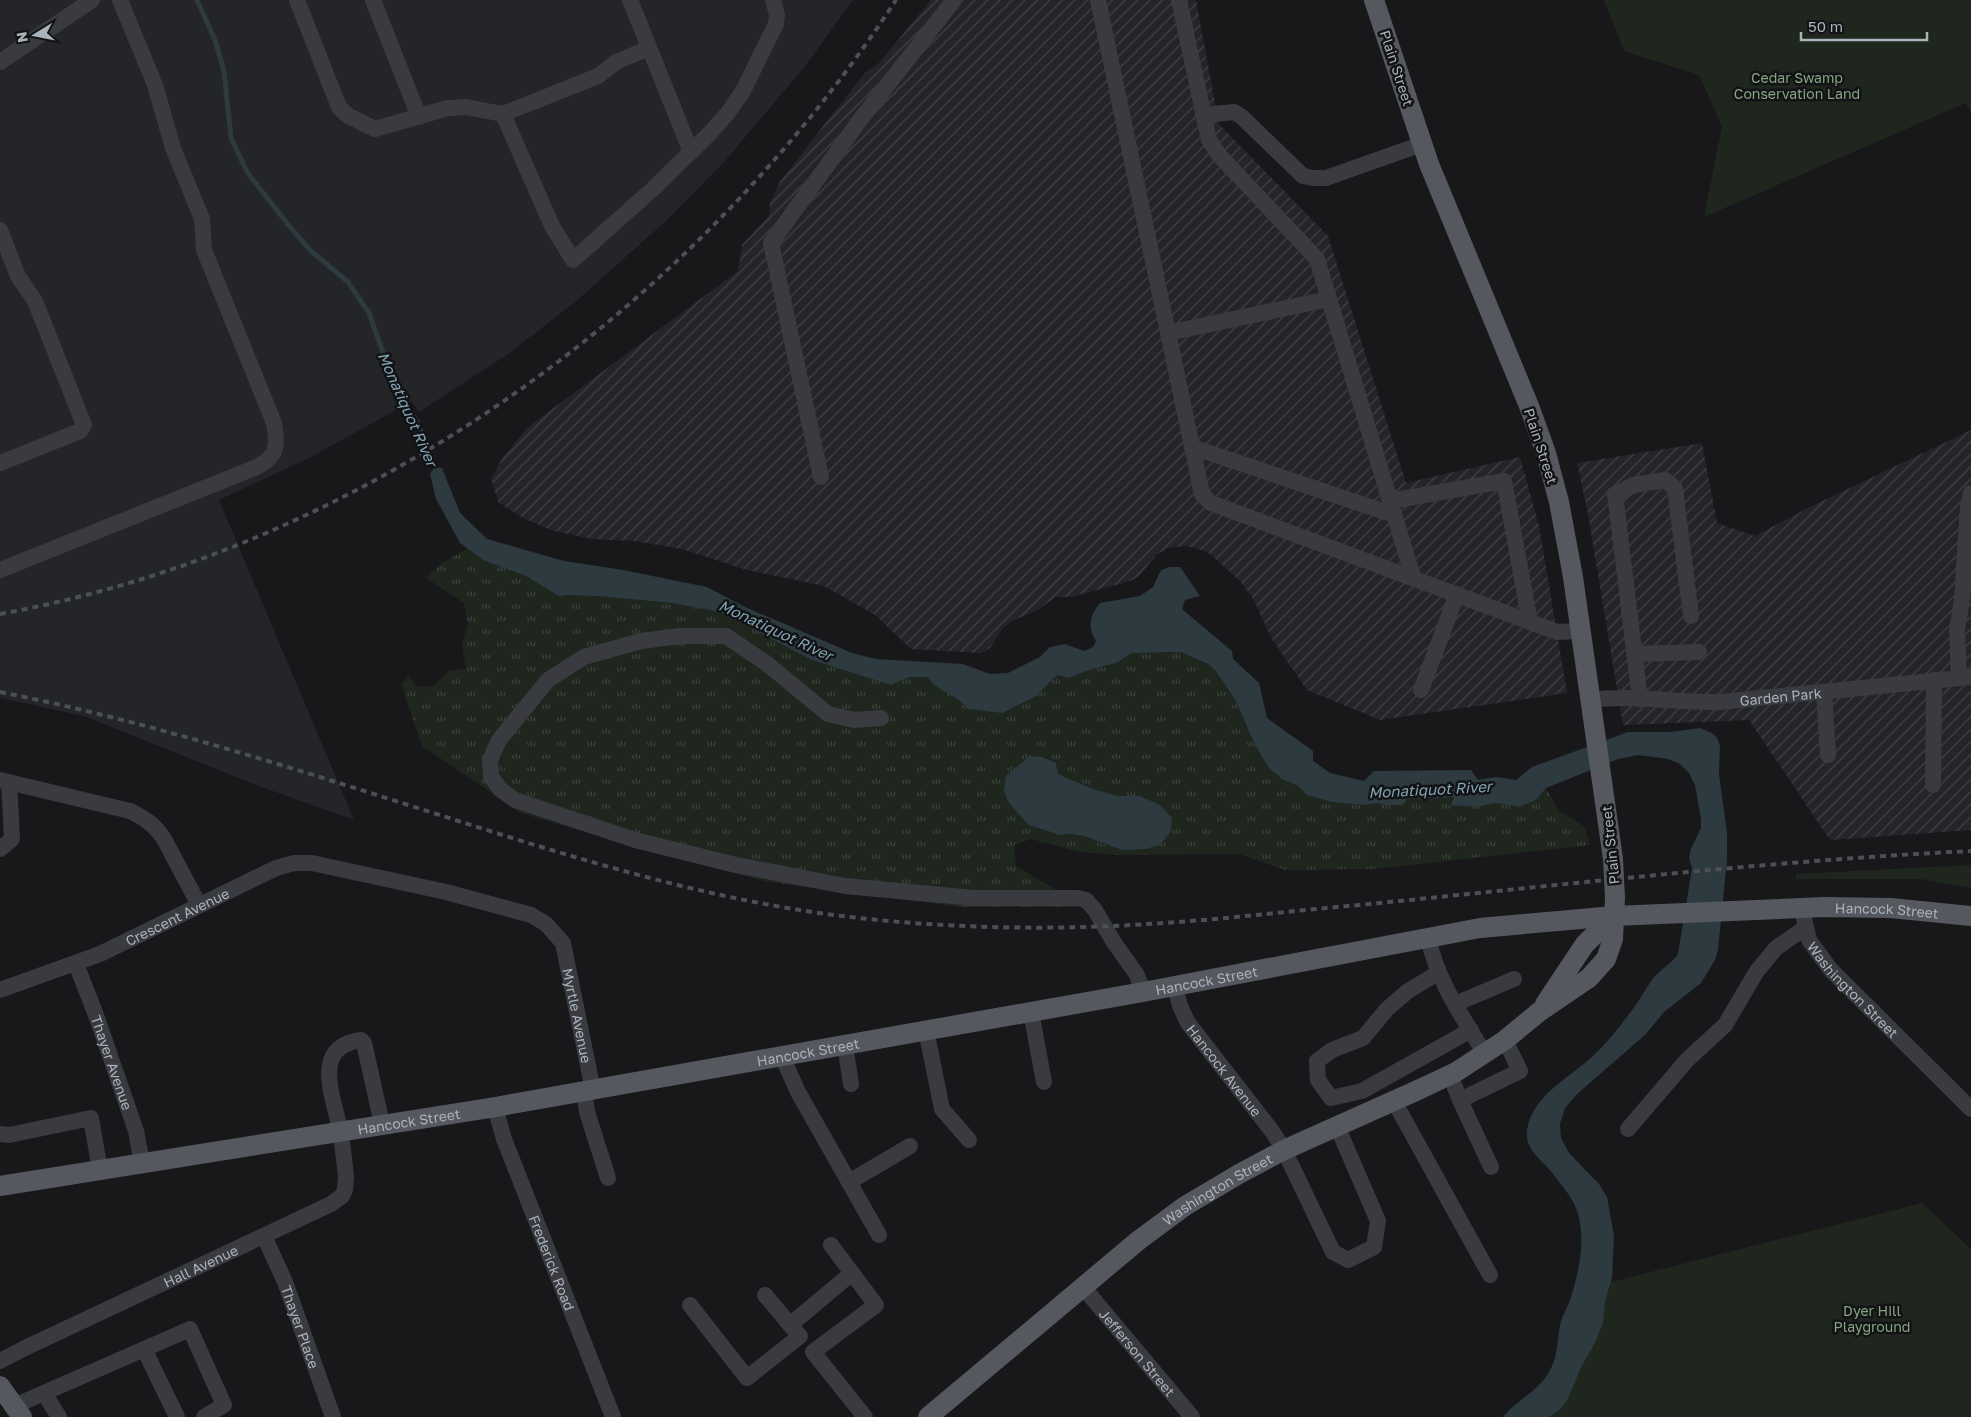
<svg xmlns="http://www.w3.org/2000/svg" width="1971" height="1417" font-family="'Golos Text',sans-serif">
<style>
.built{fill:#242528}
.industrial{fill:url(#industrial-furrows)}
.grass{fill:url(#grass-tufts);fill-rule:evenodd}
.green{fill:#1e261e}
.water{fill:#2d3a3f}
.lines{fill:none;stroke-linecap:round;stroke-linejoin:round}
.stream{stroke:#2d3a3f;stroke-width:5}
.minor{stroke:#393b40;stroke-width:16}
.major{stroke:#55585f;stroke-width:20}
.rail{stroke:#4c4f55;stroke-width:4;stroke-dasharray:6 5;stroke-linecap:butt}
.labels{text-anchor:middle;dominant-baseline:central;stroke-width:5;stroke-linejoin:round;paint-order:stroke}
.street-label{font-size:14px;fill:#aab2bb;stroke:#131315}
.park-label{font-size:14px;fill:#84a680;stroke:#131315}
.water-label{font-size:15px;font-style:italic;fill:#80a5b6;stroke:#131315}
</style>
<defs>
<pattern id="industrial-furrows" width="10" height="10" patternUnits="userSpaceOnUse" patternTransform="scale(1.25)"><rect width="10" height="10" fill="#242528"/><path d="M-1 1l2-2M0 10L10 0M9 11l2-2" fill="none" stroke="#414245"/></pattern>
<pattern id="grass-tufts" width="24" height="20" patternUnits="userSpaceOnUse" patternTransform="scale(1.25)"><rect width="24" height="20" fill="#1e261e"/><path d="M3 7l-1-3M5 7V3M7 7l1-3M15 17l-1-3M17 17v-4M19 17l1-3" fill="none" stroke="#3c433d"/></pattern>
</defs>
<rect width="100%" height="100%" fill="#18181a"/>
<!-- built -->
<polygon class="built" points="0,0 853,0 806,65 725,161 667,220 574,303 508,354 419,412 412,401 311,457 219,500 354,820 256,785 84,716 0,698"/>
<!-- industrial -->
<g class="industrial">
<polygon points="931,0 1196,0 1219,124 1328,236 1406,483 1520,457 1539,526 1567,693 1380,720 1307,690 1273,641 1252,597 1240,581 1210,554 1196,548 1185,546 1169,548 1157,554 1140,575 1131,581 1071,597 1056,597 1036,611 1012,621 1003,628 990,648 985,651 979,653 911,649 875,615 824,586 747,570 682,549 634,541 591,539 551,530 523,518 498,502 491,479 503,457 528,427 738,271 742,245 769,216 770,202 780,181 865,73 880,62"/>
<polygon points="1971,430 1971,830 1830,840 1749,720 1623,725 1587,509 1577,463 1702,443 1717,523 1755,536 1808,508"/>
</g>
<!-- grass -->
<path class="grass" d="M469,548L485,561L526,576L557,595L598,596L672,603L720,612L764,634L891,685C920,672 923,673 948,691C956,697 962,701 968,709L1036,696L1057,675L1069,678L1092,669L1116,663L1132,653L1181,652L1208,664L1215,670L1236,701L1255,745L1282,779L1298,786L1307,795L1332,802L1365,805L1378,803L1385,805L1407,799L1454,797L1451,805L1475,807L1496,803L1519,807L1536,800L1546,788L1558,810L1585,827L1590,845L1374,869L1285,870L1239,854L1119,855L1080,852L1031,839L1014,845L1016,866L1085,907H961L768,882L657,853L521,813L422,746L401,684L409,676L417,687L433,686L449,671L466,669L462,644L468,624L464,603L426,578L440,564ZM1030,756L1042,757L1056,763L1058,774L1093,789L1117,796H1140L1122,850L1084,836L1072,834L1060,835L1029,825L1014,809Z"/>
<!-- green -->
<g class="green">
<polygon points="1604,0 1971,0 1971,113 1966,103 1704,217 1722,126 1699,75 1624,51"/>
<polygon points="1971,865 1971,888 1921,879 1796,879 1796,874"/>
<polygon points="1922,1203 1971,1249 1971,1417 1551,1417 1538,1412 1599,1285"/>
</g>
<!-- water -->
<g class="water">
<path d="M435,467L442,468L460,513L487,539L564,561L623,570L707,587L745,607L852,653L876,659L963,664L990,674L1008,673L1040,657L1050,647L1065,644L1084,651L1093,647L1096,641C1087,627 1090,615 1100,603L1140,596L1153,587L1161,570L1170,567H1180L1200,596L1185,600L1182,609L1232,651L1233,659L1259,683L1267,718L1313,751V761L1330,773L1364,781L1374,771L1471,770L1478,780L1496,777L1516,780L1532,767L1628,732H1670L1700,728L1712,733L1717,738L1720,746L1719,774L1727,833V860L1718,950L1715,960L1701,983L1664,1012L1645,1035L1577,1094L1565,1108L1560,1124L1561,1138L1569,1153L1599,1184L1607,1197L1614,1236L1612,1278L1605,1301L1603,1323L1595,1343L1582,1365L1567,1401L1558,1411L1549,1417H1503C1516,1400 1538,1392 1549,1372C1558,1357 1557,1342 1560,1325C1562,1316 1568,1307 1571,1297C1581,1265 1589,1224 1569,1195C1562,1186 1555,1176 1548,1168C1537,1156 1525,1148 1527,1130C1533,1092 1576,1075 1599,1050C1612,1037 1624,1021 1635,1006C1642,996 1648,984 1656,975C1664,967 1672,963 1678,954L1692,868L1689,858L1691,849L1701,828V819L1695,785L1689,773L1680,764L1668,759L1638,755L1618,759L1546,788L1536,800L1519,807L1496,803L1475,807L1451,805L1454,797L1407,799L1403,805H1385L1378,803L1365,805L1332,802L1307,795L1298,786L1282,779L1269,768L1255,745L1236,701L1215,670L1208,664L1181,652L1132,653L1116,663L1092,669L1069,678L1057,675L1036,696L1002,713L968,709C957,694 937,692 928,677H909L891,685L812,660L720,612L672,603L598,596L557,595L526,576L485,561L460,543L436,499L430,474Z"/>
<polygon points="1030,756 1042,757 1056,763 1058,774 1093,789 1117,796 1140,796 1160,805 1172,818 1171,831 1160,845 1145,849 1122,850 1084,836 1072,834 1060,835 1029,825 1014,809 1008,801 1004,791 1006,776"/>
</g>
<g class="lines">
<!-- stream -->
<polyline class="stream" points="197,0 215,40 224,71 231,138 247,172 290,227 311,251 348,282 369,313 395,386 418,424 437,472"/>
<!-- minor -->
<g class="minor">
<polyline points="297,0 339,107 347,115 375,129 448,108 465,107 503,114 598,76 616,62 649,48"/>
<polyline points="373,0 419,117"/>
<polyline points="630,0 691,152"/>
<polyline points="1098,0 1202,494 1211,503 1557,632 1580,631"/>
<polyline points="1179,0 1209,140 1219,155 1317,259 1413,577"/>
<polyline points="0,62 92,0"/>
<polyline points="503,114 552,226 573,260 655,187 710,133 727,114 743,91 776,24 777,15 773,0"/>
<polyline points="1203,115 1234,112 1242,117 1303,176 1313,178 1326,178 1422,144"/>
<polyline points="0,230 18,276 35,301 84,425 80,431 0,463"/>
<polyline points="1168,333 1329,299"/>
<polyline points="1192,447 1394,515"/>
<polyline points="821,477 771,243 860,120 954,0"/>
<polyline points="1390,501 1504,481 1530,622"/>
<path d="M0,570L257,467C278,456 278,445 274,423L204,250L202,219L173,148L155,85L120,0"/>
<polyline points="1634,654 1699,652"/>
<polyline points="1959,678 1957,630 1962,600 1968,506 1971,493"/>
<polyline points="1421,690 1457,594"/>
<polyline points="1824,692 1828,755"/>
<polyline points="1640,699 1615,494 1634,485 1665,480 1675,488 1691,616"/>
<path id="s1" d="M1591,700C1633,694 1677,703 1720,702L1971,677"/>
<polyline points="881,718 854,720 828,714 766,663 726,636 680,636 641,641 584,657 548,680 499,740 490,760 491,777 501,790 515,800 635,840 736,865 845,886 974,898 1078,898 1086,900 1095,910 1113,941 1137,975 1143,992"/>
<path d="M0,780L130,811C145,818 155,825 164,839L199,905"/>
<polyline points="1933,785 1934,680"/>
<polyline points="0,849 12,839 9,782"/>
<path id="s2" d="M1804,918L1809,940L1831,970L1971,1109"/>
<path d="M1428,937C1437,981 1462,1016 1485,1054"/>
<path id="s3" d="M76,964L96,1015L136,1131L142,1163"/>
<polyline points="1438,973 1408,991 1387,1009 1363,1038 1332,1050 1317,1061 1318,1080 1331,1098 1362,1091 1471,1030"/>
<path id="s4" d="M1175,986L1180,1006L1188,1023L1272,1131L1284,1150L1333,1252L1348,1260L1374,1247L1378,1221L1337,1126"/>
<path id="s5" d="M0,990L100,954L276,868L294,863H312L446,892L531,915L546,924L563,943L593,1090"/>
<polyline points="1455,1004 1514,979"/>
<polyline points="1031,1012 1044,1082"/>
<polyline points="926,1030 942,1109 969,1140"/>
<polyline points="845,1045 851,1084"/>
<polyline points="782,1056 798,1092 879,1235"/>
<polyline points="1450,1075 1460,1100"/>
<polyline points="584,1091 587,1112 608,1178"/>
<polyline points="1394,1101 1490,1275"/>
<path id="s6" d="M495,1107L504,1139L613,1417"/>
<polyline points="1628,1129 1687,1060 1725,1025 1757,971 1776,948 1805,928"/>
<polyline points="0,1134 9,1135 91,1118 100,1170"/>
<polyline points="1491,1167 1460,1100 1520,1071 1505,1040"/>
<polyline points="849,1182 910,1146"/>
<path id="s7" d="M264,1236L285,1282L333,1417"/>
<polyline points="831,1245 876,1305 813,1352 865,1417"/>
<path id="s8" d="M1083,1287L1192,1417"/>
<polyline points="765,1295 797,1333"/>
<polyline points="690,1305 747,1378 800,1336"/>
<polyline points="790,1325 852,1273"/>
<polyline points="144,1349 177,1417"/>
<path id="s9" d="M0,1361L25,1348L331,1204L342,1196L345,1190L346,1176C344,1161 343,1145 340,1130C334,1097 310,1047 361,1040L364,1043L382,1124"/>
<polyline points="44,1393 59,1417"/>
<polyline points="14,1406 190,1329 224,1405 204,1417"/>
</g>
<!-- major -->
<g class="major">
<polyline points="1545,1004 1585,944 1614,916"/>
<path id="s10" d="M0,1186L495,1107L1143,992L1480,928L1614,916L1824,907L1891,908L1971,916"/>
<polyline points="0,1386 22,1417"/>
<path id="s11" d="M928,1417L1139,1240L1185,1206L1239,1174L1284,1150L1418,1090L1456,1072L1505,1040L1539,1012L1589,978L1606,959L1613,939L1615,898L1613,859L1573,577L1559,502L1546,453L1529,406L1429,164L1374,0"/>
</g>
<!-- rail -->
<g class="rail">
<path d="M0,614C364,548 695,307 896,0"/>
<path d="M0,692C152,722 298,770 446,817C571,857 696,896 826,914C933,928 1041,931 1148,924C1218,920 1289,911 1359,905C1563,885 1766,861 1971,851"/>
</g>
</g>
<g class="labels">
<!-- street labels -->
<g class="street-label">
<text transform="translate(1397 68) rotate(72)">Plain Street</text>
<text transform="translate(1541 446) rotate(72)">Plain Street</text>
<text stroke="none"><textPath href="#s1" startOffset="190">Garden Park</textPath></text>
<text transform="translate(1610 845) rotate(-96)">Plain Street</text>
<text stroke="none"><textPath href="#s10" startOffset="1910">Hancock Street</textPath></text>
<text stroke="none"><textPath href="#s5" startOffset="192">Crescent Avenue</textPath></text>
<text stroke="none"><textPath href="#s10" startOffset="1224">Hancock Street</textPath></text>
<text stroke="none"><textPath href="#s2" startOffset="89">Washington Street</textPath></text>
<text stroke="none"><textPath href="#s5" startOffset="681">Myrtle Avenue</textPath></text>
<text stroke="none"><textPath href="#s10" startOffset="819">Hancock Street</textPath></text>
<text stroke="none"><textPath href="#s3" startOffset="105">Thayer Avenue</textPath></text>
<text stroke="none"><textPath href="#s4" startOffset="99">Hancock Avenue</textPath></text>
<text stroke="none"><textPath href="#s10" startOffset="414">Hancock Street</textPath></text>
<text stroke="none"><textPath href="#s11" startOffset="369">Washington Street</textPath></text>
<text stroke="none"><textPath href="#s6" startOffset="166">Frederick Road</textPath></text>
<text stroke="none"><textPath href="#s9" startOffset="222">Hall Avenue</textPath></text>
<text stroke="none"><textPath href="#s7" startOffset="98">Thayer Place</textPath></text>
<text stroke="none"><textPath href="#s8" startOffset="85">Jefferson Street</textPath></text>
</g>
<!-- park labels -->
<g class="park-label">
<text x="1797" y="77">Cedar Swamp<tspan x="1797" dy="16">Conservation Land</tspan></text>
<text x="1872" y="1310">Dyer Hill<tspan x="1872" dy="16">Playground</tspan></text>
</g>
<!-- water labels -->
<g class="water-label">
<text transform="translate(408 409) rotate(66)">Monatiquot River</text>
<text transform="translate(776 630) rotate(25)">Monatiquot River</text>
<text transform="translate(1430 789) rotate(-3)">Monatiquot River</text>
</g>
</g>
<!-- north arrow -->
<g transform="translate(35 35) rotate(260)" stroke="#131315" stroke-width="4" paint-order="stroke">
<path d="M0-4L9 19L0 12L-9 19Z" fill="#aab2bb"/>
<text y="-8" font-size="14" font-weight="bold" text-anchor="middle" fill="#aab2bb">N</text>
</g>
<!-- scale -->
<path d="M1801 32v8h126v-8" fill="none" stroke="#aab2bb" stroke-width="2.5"/>
<text x="1808" y="32" font-size="15" fill="#aab2bb" stroke="#131315" stroke-width="4" paint-order="stroke">50 m</text>
</svg>
